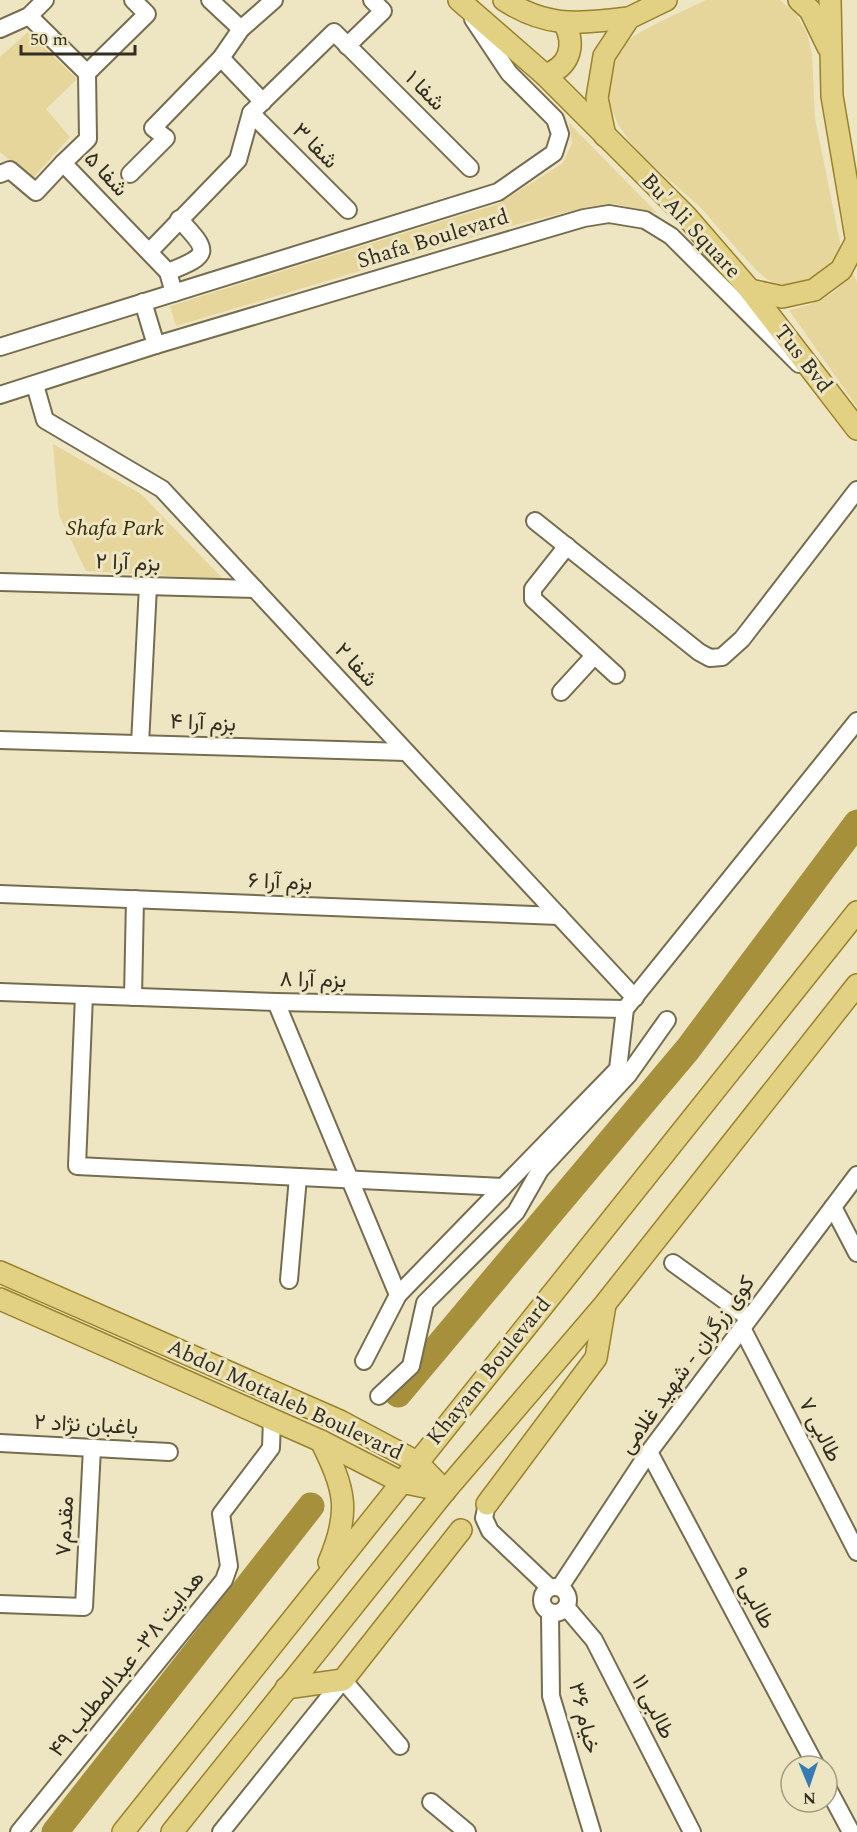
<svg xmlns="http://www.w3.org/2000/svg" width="857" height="1832" font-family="Spectral,Vazirmatn,serif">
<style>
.green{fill:#e6d69b}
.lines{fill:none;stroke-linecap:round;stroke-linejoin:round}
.river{stroke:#a6903c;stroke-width:27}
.minor-casing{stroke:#756d4f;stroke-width:20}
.major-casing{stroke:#98822b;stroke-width:24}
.minor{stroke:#fff;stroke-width:16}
.major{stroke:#e2d083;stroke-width:21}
.labels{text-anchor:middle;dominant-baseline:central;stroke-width:6;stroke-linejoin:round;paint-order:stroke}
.street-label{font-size:22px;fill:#312e21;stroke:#eee5c3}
.park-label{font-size:22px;font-style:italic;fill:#372d07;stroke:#eee5c3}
</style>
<rect width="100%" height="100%" fill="#eee5c3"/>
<!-- green -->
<g class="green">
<path d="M706,0H780L796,14L807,33L812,54L815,118L841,247C828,272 800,294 770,281C757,275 712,219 698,205C660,169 592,128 613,67C616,58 621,47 629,40C645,27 686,10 706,0Z"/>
<polygon points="28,32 77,79 46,109 70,137 32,179 0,152 0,57"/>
<polygon points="569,123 657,213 615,204 587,207 507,227 176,326 170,306 498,204 563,163 572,143"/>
<path d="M853,273L857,282V407L789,310C819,303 832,297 853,273Z"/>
<polygon points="53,444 141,494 223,579 86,571 59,515"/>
</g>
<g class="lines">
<!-- river -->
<g class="river">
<polyline points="398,1394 688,1049 857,823"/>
<polyline points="55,1832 311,1506"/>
</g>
<defs>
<g id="minor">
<polyline points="210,0 241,29"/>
<polyline points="29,16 87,73 147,14 133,0"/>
<polyline points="0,29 29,16 45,0"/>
<polyline points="347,46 383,11 372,0"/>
<polyline points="221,58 263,102"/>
<polyline points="87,73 88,139 63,163 168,272 174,293"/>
<polyline points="251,113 348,210"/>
<polyline points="0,174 10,170 36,192 63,163"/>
<polyline points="130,174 166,138 153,128 221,58 241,29 274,0"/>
<polyline points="149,252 238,160 251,113 334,32 470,168"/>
<path d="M168,272C211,255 210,252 179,219"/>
<polyline points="143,302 156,345"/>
<polyline points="0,347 498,192 554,153 560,134 555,119 509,73 473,19"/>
<polyline points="35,385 45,420 162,489 635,998"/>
<polyline points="0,395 156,345 455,256 584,218 609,214 645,220 671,236 799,364"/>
<polyline points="535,521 699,652 710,658 722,657 742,639 857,490"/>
<polyline points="567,546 533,589 533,599 616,675"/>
<polyline points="0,582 255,589"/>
<polyline points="561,692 594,656"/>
<polyline points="0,740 406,752"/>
<polyline points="140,744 148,586"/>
<polyline points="0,894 559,916"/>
<polyline points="0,992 276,1002 625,1009"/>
<polyline points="84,995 77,1166 503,1187"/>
<polyline points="133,997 135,899"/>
<polyline points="276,1002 398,1295"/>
<polyline points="833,1207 857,1253"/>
<polyline points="673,1263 749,1318"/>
<polyline points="289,1280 298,1177"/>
<polyline points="742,1328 857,1552"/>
<polyline points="364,1361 398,1295 618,1069 625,1009 857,721"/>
<polyline points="379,1396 411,1366 425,1303 516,1212 540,1170 628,1075 667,1020"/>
<polyline points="0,1443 169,1452"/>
<polyline points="649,1452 816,1766"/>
<polyline points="487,1504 484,1518 490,1531 549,1587"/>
<circle cx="555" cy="1600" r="13"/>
<polyline points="560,1587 649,1452 857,1175"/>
<polyline points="0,1604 84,1607 92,1448"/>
<polyline points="566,1607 594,1640 692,1832"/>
<polyline points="550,1613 551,1696 592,1832"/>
<polyline points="827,1787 851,1832"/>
<polyline points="431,1802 467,1832"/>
<polyline points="19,1832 224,1580 229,1566 221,1514 271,1448 272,1418"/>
<polyline points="221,1832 343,1680 400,1746"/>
</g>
<g id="major">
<polyline points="459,0 545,75 687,217 750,290 857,429"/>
<path d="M504,0C549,29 579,23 629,18"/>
<polyline points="799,0 810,10 828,47"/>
<polyline points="830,0 832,96 857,243"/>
<path d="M545,75C569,67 576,47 565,24"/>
<polyline points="605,136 597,98 604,56 629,18 666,0"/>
<polyline points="750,290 782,297 814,290 841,270 856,242"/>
<polyline points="0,1272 340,1421 417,1462 445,1491"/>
<polyline points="0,1299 321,1441 401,1482 445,1491"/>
<path d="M321,1441C345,1490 351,1510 329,1562"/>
<polyline points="487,1504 596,1358 605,1305"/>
<polyline points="286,1688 343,1680 461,1530"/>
<polyline points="123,1832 857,912"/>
<polyline points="172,1832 445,1491 605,1304 857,985"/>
</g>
</defs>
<!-- minor casing -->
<use href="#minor" class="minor-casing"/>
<!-- major casing -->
<use href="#major" class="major-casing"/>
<!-- minor -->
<use href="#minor" class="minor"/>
<!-- major -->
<use href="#major" class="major"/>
</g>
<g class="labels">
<!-- street labels -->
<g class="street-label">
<text transform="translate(425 91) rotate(45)">شفا ۱</text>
<text transform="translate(315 146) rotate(45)">شفا ۳</text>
<text transform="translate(106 174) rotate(47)">شفا ۵</text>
<text transform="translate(691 226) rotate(47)">Bu'Ali Square</text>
<text transform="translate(433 239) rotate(-17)">Shafa Boulevard</text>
<text transform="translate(803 359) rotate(52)">Tus Bvd</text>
<text transform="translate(128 563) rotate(2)">بزم آرا ۲</text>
<text transform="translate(356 665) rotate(47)">شفا ۲</text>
<text transform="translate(203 723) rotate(2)">بزم آرا ۴</text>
<text transform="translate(280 882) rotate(2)">بزم آرا ۶</text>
<text transform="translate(313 980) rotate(1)">بزم آرا ۸</text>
<text transform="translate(687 1365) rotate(-54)">کوی زرگران - شهید غلامی</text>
<text transform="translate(489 1371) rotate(-51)">Khayam Boulevard</text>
<text transform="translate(285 1400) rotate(25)">Abdol Mottaleb Boulevard</text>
<text transform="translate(86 1425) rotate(3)">باغبان نژاد ۲</text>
<text transform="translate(820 1430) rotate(63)">طالبی ۷</text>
<text transform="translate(65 1526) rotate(-87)">مقدم۷</text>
<text transform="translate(753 1598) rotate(62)">طالبی ۹</text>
<text transform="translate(127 1664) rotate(-51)">هدایت ۳۸- عبدالمطلب ۴۹</text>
<text transform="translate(653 1707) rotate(63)">طالبی ۱۱</text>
<text transform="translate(584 1718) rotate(76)">خیام ۳۶</text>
</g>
<!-- park labels -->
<g class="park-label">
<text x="115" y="528">Shafa Park</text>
</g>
</g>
<!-- north arrow -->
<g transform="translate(809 1784) rotate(178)"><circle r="28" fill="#eee5c3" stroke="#a29c82" stroke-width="1.5"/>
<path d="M0-4.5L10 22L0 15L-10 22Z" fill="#367bb1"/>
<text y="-9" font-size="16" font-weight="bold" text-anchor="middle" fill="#312e21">N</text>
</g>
<!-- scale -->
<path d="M21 45v9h114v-9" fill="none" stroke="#312e21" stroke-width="3"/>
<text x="30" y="45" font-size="18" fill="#312e21" stroke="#eee5c3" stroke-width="4.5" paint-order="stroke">50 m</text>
</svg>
